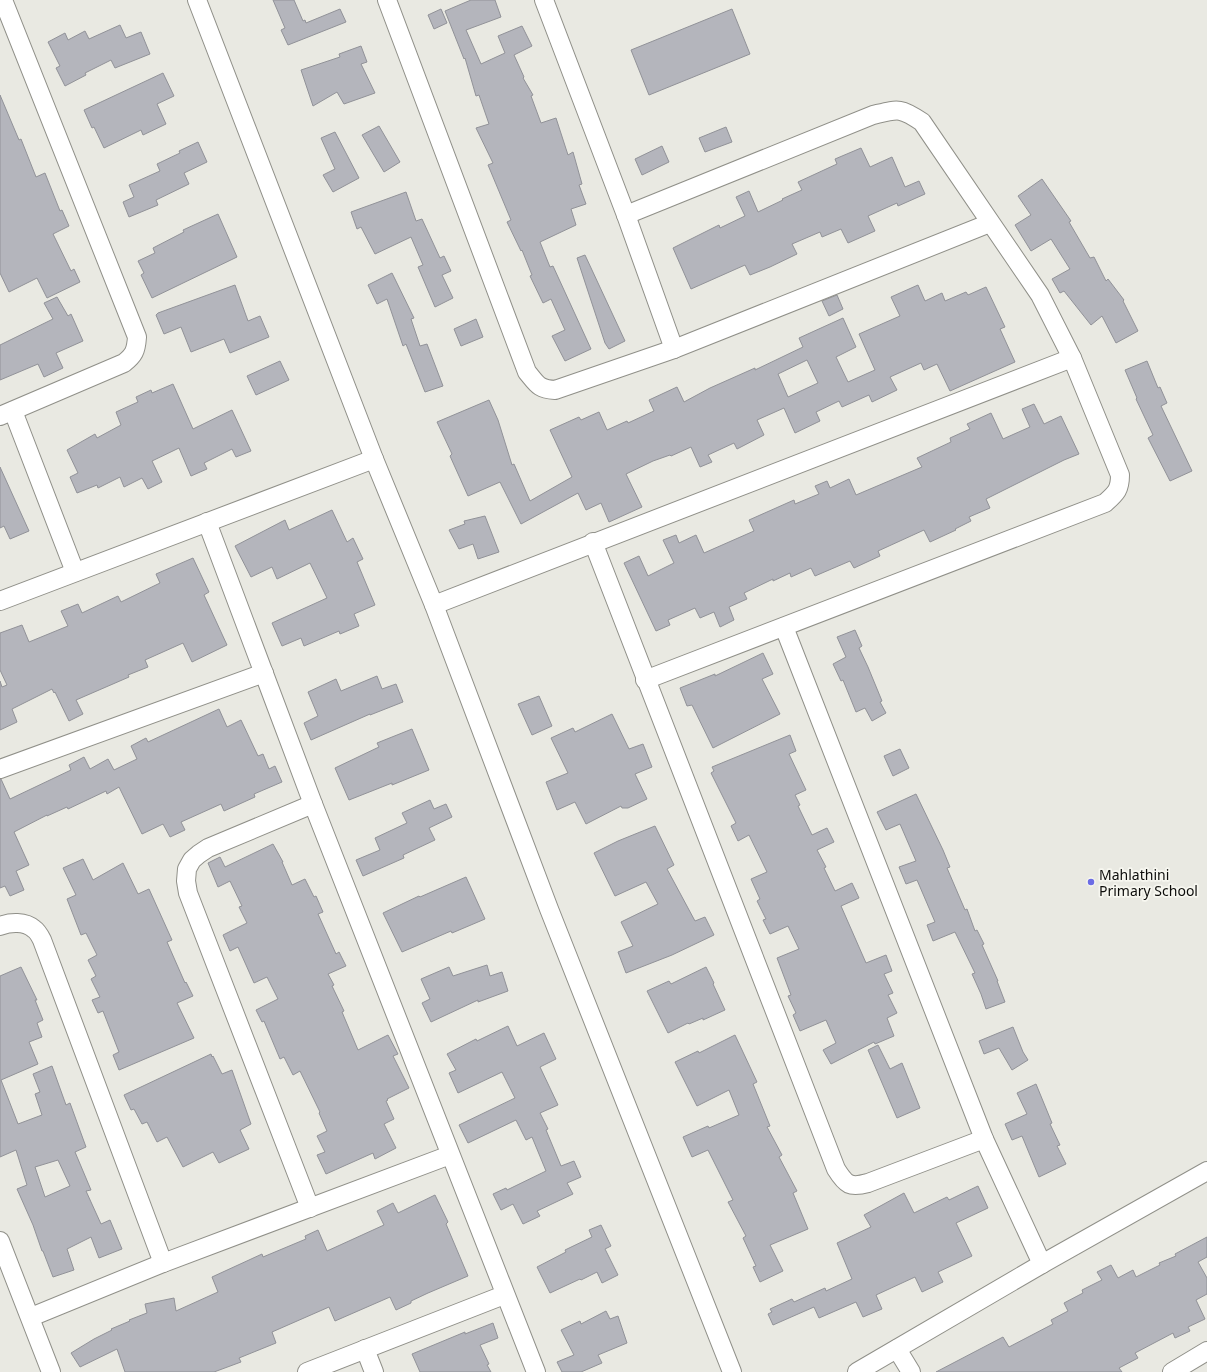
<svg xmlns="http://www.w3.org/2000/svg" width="1207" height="1372" font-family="'Noto Sans',sans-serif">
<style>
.building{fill:#b4b5bc;stroke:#919298;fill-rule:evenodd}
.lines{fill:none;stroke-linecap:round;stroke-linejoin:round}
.minor-casing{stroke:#909089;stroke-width:20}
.minor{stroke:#fff;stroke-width:18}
.poi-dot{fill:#6b6ce5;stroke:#f7f7f0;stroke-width:1.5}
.labels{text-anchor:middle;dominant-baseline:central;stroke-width:3.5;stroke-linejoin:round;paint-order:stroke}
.poi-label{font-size:14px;fill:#0d0d0b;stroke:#f7f7f0;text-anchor:start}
</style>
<rect width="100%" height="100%" fill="#e9e9e2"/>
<!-- building -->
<g class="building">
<polygon points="273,0 294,0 303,21 305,20 306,23 340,9 346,22 288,45 281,30 285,28"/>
<polygon points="471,0 495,0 501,17 466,30 481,64 505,53 498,36 522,26 532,46 514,55 524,77 523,78 533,95 531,96 541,123 556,118 568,155 573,152 582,184 579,185 586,204 571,209 576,225 540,242 550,267 553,266 591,349 565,361 552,336 565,330 551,299 543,303 530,276 532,275 522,250 521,251 507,222 511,220 488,165 493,163 476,128 489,124 479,95 476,96 465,58 464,59 445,11"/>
<polygon points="441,9 447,23 434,29 428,15"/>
<polygon points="732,9 750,54 649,95 631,50"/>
<polygon points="120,25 126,38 141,32 150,54 115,68 111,60 85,73 86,75 65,86 56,68 60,66 48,42 65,33 68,40 85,31 89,39"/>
<polygon points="361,46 367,62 361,64 375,93 344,104 337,92 313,106 301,70 340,57 339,54"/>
<polygon points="163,73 174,96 157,104 166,124 143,135 141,130 104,148 94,127 92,128 84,110"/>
<polygon points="0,95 19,140 21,139 36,177 45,173 60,211 62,210 69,226 53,234 71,271 74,269 80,282 47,298 37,278 9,292 0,273"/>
<polygon points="379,126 400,162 384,172 362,135"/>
<polygon points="726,127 732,142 705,152 699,138"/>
<polygon points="335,132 359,178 333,192 323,175 335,169 321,138"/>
<polygon points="198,142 207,162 184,173 189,184 156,200 158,205 129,217 123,202 134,197 129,185 160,171 157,164 180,153 179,151"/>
<polygon points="662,146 669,162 642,175 635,159"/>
<polygon points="861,148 870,167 892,157 905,187 919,181 925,194 898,206 897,203 868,216 875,231 848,243 841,229 822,237 820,232 792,244 797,254 770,267 750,275 745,265 691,289 673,248 719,225 720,228 745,216 736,197 749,191 758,212 783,200 782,199 802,190 798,182 837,164 835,159"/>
<polygon points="1042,179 1071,221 1069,222 1090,258 1094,257 1106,281 1108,279 1124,300 1123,301 1138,331 1116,343 1102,316 1091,325 1064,291 1060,293 1052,279 1070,269 1051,239 1031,251 1015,225 1031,215 1018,196"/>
<polygon points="406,192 416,221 422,219 440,258 444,256 451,271 442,275 453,298 435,307 418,267 423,265 411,237 375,254 361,227 357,229 351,212"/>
<polygon points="218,214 237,257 152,298 141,275 144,273 138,261 155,253 153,248 184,232 183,230"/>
<polygon points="585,255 625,341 609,349 605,343 577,258"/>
<polygon points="392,273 414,318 411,319 420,346 427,344 443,386 425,392 406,344 403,346 387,299 377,304 368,285"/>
<polygon points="235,285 248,321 260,316 269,337 230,353 224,339 191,352 181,327 164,334 156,315 158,313"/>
<path d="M918,285L925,301L942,293L945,301L966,292L968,295L986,287L1005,327L1000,329L1015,362L950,391L937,364L924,370L921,363L890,377L897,390L872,402L869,395L842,407L839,401L816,412L820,421L795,433L784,408L757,420L764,435L737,449L734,443L708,455L712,462L700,467L691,447L671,456L670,455L653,461L626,474L642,507L609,522L601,503L586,510L578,493L521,524L500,482L468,496L450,456L452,454L437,422L489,400L498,420L512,465L514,464L530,501L572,477L550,430L579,417L581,420L599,412L607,430L627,421L628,423L654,411L649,400L677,387L684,402L710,388L755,368V370L803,347L799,338L843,318L856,347L836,357L848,382L875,370L859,334L900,316L891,297ZM807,360L818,383L788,397L778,374Z"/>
<polygon points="837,295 843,309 829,316 822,301"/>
<polygon points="57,297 68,316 71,314 83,341 56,353 63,368 44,377 38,364 0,380 0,345 53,319 44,303"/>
<polygon points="476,319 483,337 461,346 454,329"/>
<polygon points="280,361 289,380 256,395 247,376"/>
<polygon points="1147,361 1158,388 1160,387 1167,403 1161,406 1192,471 1170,481 1148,438 1153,435 1136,399 1137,398 1125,370"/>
<polygon points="173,384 193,429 232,410 251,451 236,457 232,449 204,463 207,469 191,476 179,448 152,461 162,482 148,489 142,478 124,487 120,477 98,488 97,485 77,493 70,477 78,473 67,450 95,434 97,438 121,425 116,412 138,402 136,397 151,390 152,393"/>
<polygon points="1034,404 1044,424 1061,416 1079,454 1064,460 986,499 990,508 969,517 971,521 955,529 956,530 930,542 924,530 878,551 880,556 854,568 850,561 815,576 811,568 791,577 790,573 773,581 773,579 744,593 747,599 729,607 734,620 720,627 714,612 700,618 695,608 668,620 670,625 656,631 624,563 639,556 648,576 674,563 663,540 676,535 679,543 696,535 704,553 754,531 749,520 794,500 795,504 819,494 815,486 827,481 830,488 849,479 856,495 922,467 917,458 951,442 950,438 970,429 967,424 991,413 1003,439 1030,427 1022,409"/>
<polygon points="0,467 29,531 10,539 4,526 0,528"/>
<polygon points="332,510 347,542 353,538 363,559 357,562 375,605 354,614 359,626 340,634 339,631 304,646 301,638 282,646 272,623 327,598 310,563 277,579 272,567 251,577 235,546 285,520 289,530"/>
<polygon points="485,516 499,552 478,559 473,544 459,549 449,530 465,524 464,521"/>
<polygon points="193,558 209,592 204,595 227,645 192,662 183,643 145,660 148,667 128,675 129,677 76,700 83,714 69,721 55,692 54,693 52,689 12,709 17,722 0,730 0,681 2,687 7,685 0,670 0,633 22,625 29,642 68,626 61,611 78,604 82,613 118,596 121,602 160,583 156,574"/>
<polygon points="855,630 862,646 859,648 868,667 882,701 880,702 886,713 872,721 865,708 856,712 843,680 841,681 833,664 846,657 837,637"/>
<polygon points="763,653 773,674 762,679 780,714 713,748 692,705 687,706 680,688 715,674 715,676"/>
<polygon points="377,676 382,689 396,684 403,702 370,715 370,714 311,740 304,723 318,716 308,692 336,679 341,691"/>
<polygon points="539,696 552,726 532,735 518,704"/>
<polygon points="219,709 227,727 241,720 258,756 263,754 269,769 275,766 282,782 254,794 255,797 224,811 221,804 181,822 185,830 170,837 163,824 142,834 119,787 107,794 106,791 68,809 67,807 47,816 47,815 14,832 29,865 16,871 24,890 10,896 5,886 0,888 0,779 1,779 10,799 71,770 69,765 84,757 90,769 108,759 114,770 137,759 131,746 146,738 148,742"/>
<polygon points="612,714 629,749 643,744 652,767 635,774 647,799 628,808 622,808 621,806 586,824 575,802 557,810 546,782 568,773 551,738 573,728 575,732"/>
<polygon points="412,729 429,770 392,785 392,783 349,800 335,768 379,747 377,743"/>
<polygon points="790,735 796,751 789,754 806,790 795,795 800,805 798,806 812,835 827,828 834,842 817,850 826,867 824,868 835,891 852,883 859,898 841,906 866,963 886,955 892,971 884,974 893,993 888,995 897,1013 887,1018 894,1036 875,1044 874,1042 831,1064 823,1050 836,1043 826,1020 800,1031 793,1015 796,1013 788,996 791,995 777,958 799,949 788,926 770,934 763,920 766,919 757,901 760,899 751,879 767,872 749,835 738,841 731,826 736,823 711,773 714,771 712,767"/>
<polygon points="900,749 909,768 893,776 884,756"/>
<polygon points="916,794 943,850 950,867 947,868 965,910 967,909 975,931 977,930 984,944 982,945 998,981 997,981 1005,1002 986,1009 981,994 972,974 975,973 955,932 933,941 927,925 935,922 917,880 906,884 899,867 916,861 900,824 886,830 877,812"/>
<polygon points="430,800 434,809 446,804 452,817 429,828 435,840 403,855 404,858 363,876 356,860 380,850 375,838 407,823 402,813"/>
<polygon points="655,826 674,865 667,869 695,921 705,917 714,935 672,955 626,973 618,952 633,946 621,922 658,904 646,882 615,896 594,853 618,841"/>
<polygon points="273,844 283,862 282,862 292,885 305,879 314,897 316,896 323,912 318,914 336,954 339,952 346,966 328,974 334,985 332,986 344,1011 342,1012 358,1050 388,1035 398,1054 393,1056 409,1088 387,1099 388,1100 386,1101 394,1119 384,1124 396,1148 375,1159 373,1153 326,1174 317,1155 325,1152 317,1136 327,1131 319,1113 320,1112 300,1071 293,1075 284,1057 280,1059 264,1021 262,1022 256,1010 278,999 267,977 254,983 238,947 230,951 223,935 247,923 239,907 242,906 230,881 218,887 208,863 220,857 225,867"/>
<polygon points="83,859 93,880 123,863 138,894 149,889 172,940 167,942 185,983 186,982 193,996 177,1003 194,1038 119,1070 113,1055 119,1052 103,1011 98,1013 92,1000 100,997 91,979 96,976 88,960 97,955 86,933 81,935 67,899 76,895 63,868"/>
<polygon points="466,877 485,919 452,933 451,931 402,952 383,913 419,896 420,897"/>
<polygon points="487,965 490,976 502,972 508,991 478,1002 478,1000 431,1022 422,1003 430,999 421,979 449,967 453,976"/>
<path d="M21,967L37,1000H35L43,1020L37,1023L42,1037L29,1042L38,1064L1,1080L18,1124L42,1115L35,1094L40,1092L33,1074L52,1066L66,1105L70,1103L86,1147L75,1152L91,1190L86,1191L101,1224L110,1220L122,1249L99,1258L91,1237L67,1249L74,1270L53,1277L43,1251H42L33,1225L17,1189L27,1185L16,1150L0,1157V976ZM58,1160L70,1186L45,1197L35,1167Z"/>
<polygon points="706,967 714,983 713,984 725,1010 703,1020 703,1018 689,1024 688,1023 668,1033 647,991 669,981 671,984"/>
<polygon points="508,1026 517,1046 544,1033 556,1059 540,1067 558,1105 540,1113 548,1129 546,1130 561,1166 574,1161 581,1177 567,1183 573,1194 537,1211 540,1216 523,1224 513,1204 501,1210 493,1194 506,1188 507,1190 546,1171 532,1137 526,1140 516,1120 468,1143 459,1125 515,1098 502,1072 458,1093 449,1073 456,1070 447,1054 476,1039 477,1041"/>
<polygon points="1013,1027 1023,1052 1028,1060 1012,1070 999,1048 984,1054 979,1041"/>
<polygon points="735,1035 757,1082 753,1084 770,1126 767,1127 782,1155 779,1157 797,1191 793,1193 808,1229 770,1245 783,1271 760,1282 753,1267 756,1266 743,1238 746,1236 728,1202 733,1200 708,1150 692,1157 683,1137 708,1126 709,1128 739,1115 729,1090 697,1106 675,1062 698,1051 699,1053"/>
<polygon points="878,1045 890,1069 902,1063 920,1108 897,1118 868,1050"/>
<polygon points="211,1054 212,1057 213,1056 222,1074 232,1070 251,1124 240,1130 249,1149 219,1163 213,1152 183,1167 167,1137 157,1142 147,1122 142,1124 134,1109 131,1110 124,1095"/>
<polygon points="1036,1084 1052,1123 1050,1124 1060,1145 1057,1146 1066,1164 1039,1177 1022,1136 1012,1140 1005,1124 1027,1114 1017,1093"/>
<polygon points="978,1186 988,1208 956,1223 972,1256 938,1272 943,1282 922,1292 915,1277 876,1295 882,1309 863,1317 856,1302 819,1318 814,1307 773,1325 768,1314 772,1312 770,1309 792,1299 794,1302 825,1288 826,1291 852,1279 837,1243 871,1227 864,1215 904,1193 914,1213 947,1197 949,1200"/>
<polygon points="435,1195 448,1222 446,1224 468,1276 428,1293 411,1301 411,1303 396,1310 390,1297 335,1321 329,1307 272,1332 276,1343 239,1358 241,1362 214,1372 125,1372 117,1349 80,1367 71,1353 94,1339 112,1330 111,1329 130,1321 129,1320 147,1313 145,1304 174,1298 176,1311 218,1292 212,1277 249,1260 262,1254 263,1257 306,1239 305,1236 318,1230 327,1251 384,1225 377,1211 393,1203 398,1213"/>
<polygon points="601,1225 611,1246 605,1249 618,1275 602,1283 597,1272 581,1280 580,1279 550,1293 537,1267 566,1252 565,1250 592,1237 589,1230"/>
<polygon points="1207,1237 1207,1257 1198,1262 1207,1278 1207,1294 1196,1300 1205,1319 1188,1327 1190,1331 1175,1338 1173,1333 1135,1353 1138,1358 1119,1368 1122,1372 936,1372 1003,1337 1009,1347 1053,1324 1051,1320 1068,1311 1064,1303 1083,1293 1082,1290 1102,1280 1097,1272 1111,1265 1118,1278 1133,1270 1136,1277 1160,1265 1159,1263 1176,1256 1175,1254"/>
<polygon points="606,1311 610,1319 618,1316 627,1343 598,1355 602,1363 581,1372 562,1372 557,1362 574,1355 561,1330 580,1321 581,1324"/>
<polygon points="493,1323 498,1338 480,1345 489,1364 487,1365 491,1372 420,1372 412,1354 465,1332 465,1334"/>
</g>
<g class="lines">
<defs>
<g id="minor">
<polyline points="197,0 374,459 434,605 549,909 732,1372"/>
<path d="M387,0L527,372C537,384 538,389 555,390L674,349L990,223"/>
<polyline points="544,0 626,215 674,349"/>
<path d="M626,215L873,115C898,109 900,107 922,122L1040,295L1072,358L1120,475C1120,490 1116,493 1105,503L645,680"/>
<polyline points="13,411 75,572"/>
<path d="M0,416L124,363C134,355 136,351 137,337L3,0"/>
<polyline points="207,522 313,804 536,1372"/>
<path d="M593,542L836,1169C846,1185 850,1188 868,1183L984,1139"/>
<polyline points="0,601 374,459"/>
<polyline points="434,605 1072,358"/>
<polyline points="784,627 984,1139 1042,1264"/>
<polyline points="0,769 264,673"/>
<path d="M0,926C10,922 25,921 34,929C37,931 40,936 42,940L163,1263"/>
<polyline points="310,1208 188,893 186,881 187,869 192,860 199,854 208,848 313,804"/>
<polyline points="0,1241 51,1372"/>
<polyline points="31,1317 163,1263 450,1155"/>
<polyline points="365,1349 374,1372"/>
<polyline points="897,1349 911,1372"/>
<polyline points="307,1372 504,1295"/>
<polyline points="857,1372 1042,1264 1207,1171"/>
<polyline points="1172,1372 1207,1351"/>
</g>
</defs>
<!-- minor casing -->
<use href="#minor" class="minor-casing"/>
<!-- minor -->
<use href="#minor" class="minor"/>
</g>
<!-- markers -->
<circle class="poi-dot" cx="1091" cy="882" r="4"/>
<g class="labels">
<!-- poi labels -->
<g class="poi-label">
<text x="1099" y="874">Mahlathini<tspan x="1099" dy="16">Primary School</tspan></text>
</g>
</g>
</svg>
